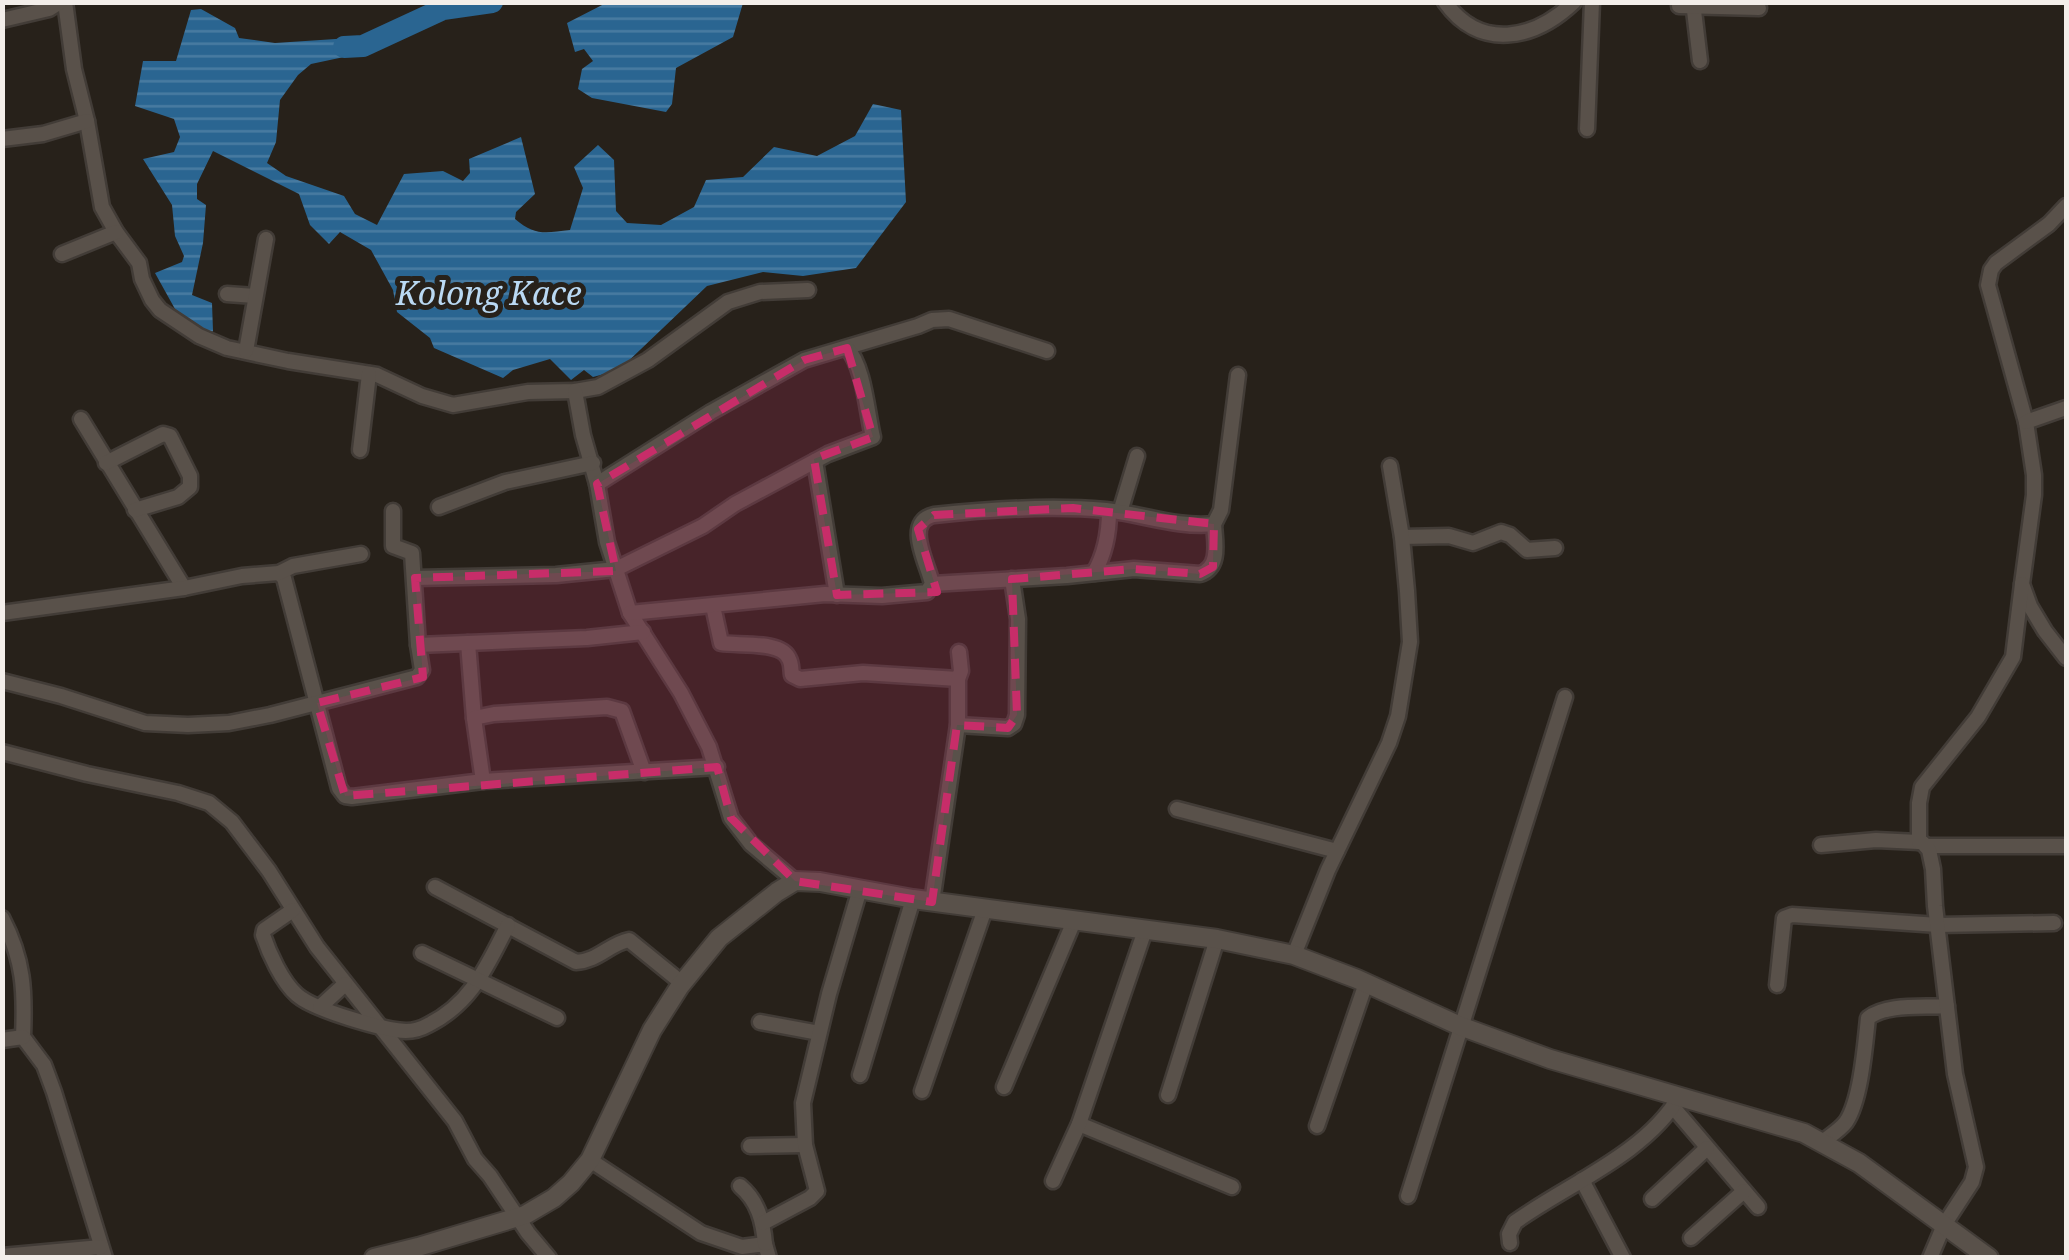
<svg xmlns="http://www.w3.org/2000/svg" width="2069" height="1260" font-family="'Noto Serif',serif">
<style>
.water{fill:url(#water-rules)}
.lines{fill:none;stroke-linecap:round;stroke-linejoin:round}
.river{stroke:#2a6591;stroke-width:22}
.minor-casing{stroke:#423c37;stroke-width:19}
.tertiary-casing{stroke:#423c37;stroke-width:22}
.minor{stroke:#59514a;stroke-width:14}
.tertiary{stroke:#59514a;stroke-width:18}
.marked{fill:#c72d69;fill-opacity:0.2;stroke:#c72d69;stroke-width:8;stroke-dasharray:20 12;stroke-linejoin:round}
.labels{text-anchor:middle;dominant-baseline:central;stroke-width:10;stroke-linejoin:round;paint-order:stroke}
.water-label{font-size:32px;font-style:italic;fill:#bad9f3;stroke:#27211a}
</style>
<defs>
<pattern id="water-rules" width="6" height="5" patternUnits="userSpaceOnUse" patternTransform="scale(2.5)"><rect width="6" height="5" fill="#2a6591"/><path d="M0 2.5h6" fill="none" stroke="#497ba1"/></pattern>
</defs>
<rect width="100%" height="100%" fill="#27211a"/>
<!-- water -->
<g class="water">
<polygon points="606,3 606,2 743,3 733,37 676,68 672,104 666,112 592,98 578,89 582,69 593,61 584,49 575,52 567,23"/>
<path d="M201,9L235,28L239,38L275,43L366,37L377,50L311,64L298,75L280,100L276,142L267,163L286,176L344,196L355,214L377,225L404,174L443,171L463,181L470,173L469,159L521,137L535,194L516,212L515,219C535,236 545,233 570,230L583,188L574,167L598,145L614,160L616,211L627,223L661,225L694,207L706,180L743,177L774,147L817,156L855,136L873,104L901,110L906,202L856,268L803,276L763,272L707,286L619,370L593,377L584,370L571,380L550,359L513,370L503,378L434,348L430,338L397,312L393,290L371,250L340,232L329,244L310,225L299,194L213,151L197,184V199L206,205L203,243L192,295L212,303L213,331L208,336L175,309L155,273L182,262L184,256L175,236L172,205L143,159L174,152L180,137L174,119L135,106L143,61H176L191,10Z"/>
</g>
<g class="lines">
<!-- river -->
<polyline class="river" points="344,47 363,46 443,9 492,2"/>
<defs>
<g id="minor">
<polyline points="65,2 74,69 87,121 102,207 116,232 139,263 142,279 152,300 160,310 199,336 227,348 288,361 377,375 422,396 453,405 528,392 575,391 598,387 648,360 728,302 760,292 808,290"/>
<path d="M1445,2C1480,51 1534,40 1574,2"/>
<polyline points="1693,2 1700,61"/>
<polyline points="1679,6 1759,8"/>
<polyline points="2,20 49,9 60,2"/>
<polyline points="1587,129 1592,2"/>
<polyline points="2,139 43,134 87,121"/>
<polyline points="2066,206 2049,224 1996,263 1991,270 1988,285 2026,422 2034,475 2034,495 2022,584 2030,606 2045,631 2066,658"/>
<polyline points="62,254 116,232"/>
<polyline points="227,294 255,296"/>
<polyline points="246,351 266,239"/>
<polyline points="575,391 583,435 597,484 607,542 630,613 681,693 709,747 731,818 751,844 795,881"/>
<polyline points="81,419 184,588"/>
<polyline points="2026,422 2066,408"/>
<polyline points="360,450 369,374"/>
<polyline points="815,461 837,595"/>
<polyline points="106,463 163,434 170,436 190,476 190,487 178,497 135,510"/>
<polyline points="597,484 711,412 804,360 918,326 932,320 949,319 1047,351"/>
<polyline points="439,507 505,482 593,463"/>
<polyline points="1120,512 1137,456"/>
<polyline points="1402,537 1449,536 1473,543 1501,532 1510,535 1527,550 1555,548"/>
<polyline points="279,573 284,578 339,788 345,796 352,797 483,781 717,767"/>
<path d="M1094,573C1105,554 1109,532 1109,511"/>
<path d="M415,578L556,575L616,569L703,526L735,504L828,454L873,437C867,412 864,366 847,348"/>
<path d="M932,584L1067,576L1134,569L1200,574C1221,567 1215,542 1214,524"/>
<path d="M713,606L721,643C738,646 782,640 789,659C792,664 791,670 792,675L800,679L863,673L958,679"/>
<polyline points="2,613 184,588 242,576 279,573 293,566 361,554"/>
<path d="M630,613L825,594L882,596L927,592L932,584C928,564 903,522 934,515C990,509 1049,505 1106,510C1142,514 1178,528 1214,524L1221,510L1238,375"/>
<polyline points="468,643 474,718"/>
<polyline points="418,645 587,638 643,632"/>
<polyline points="2,681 61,696 145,723 188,725 229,723 270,715 417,677 422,670 418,645 412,553 393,546 393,511"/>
<polyline points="958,725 1008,728 1014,724 1017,715 1018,619 1012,579"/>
<polyline points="2,752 87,774 178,793 209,803 232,822 269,871 317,947 455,1121 475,1159 490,1176 528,1233 549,1258"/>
<polyline points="483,781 474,718 494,714 607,707 622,711 644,772"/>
<polyline points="1177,809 1337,851"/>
<polyline points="1821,845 1876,840 1919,842"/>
<polyline points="1926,846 2066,846"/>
<path d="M435,887L576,962C598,961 609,944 629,940L682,983"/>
<polyline points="932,902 958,725 958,679 961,671 959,652"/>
<path d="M293,910L264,930L263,935C269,953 282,982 297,995C314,1010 383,1030 406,1031C414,1031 421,1029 428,1025C472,1003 487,966 508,925"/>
<path d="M2,918C24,960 25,991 23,1037L44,1065L54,1092L105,1258"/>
<polyline points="422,953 557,1018"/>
<polyline points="1294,955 1328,870 1389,743 1398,716 1410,642 1407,591 1402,537 1390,466"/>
<polyline points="1777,985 1784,918 1792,915 1938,925 2054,923"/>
<polyline points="320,1007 345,984"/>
<polyline points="760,1022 819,1033"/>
<polyline points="2,1040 23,1037"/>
<polyline points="860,1075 913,899"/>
<polyline points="1004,1087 1074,921"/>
<polyline points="922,1091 985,909"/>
<polyline points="1168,1095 1217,939"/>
<polyline points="1673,1107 1758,1207"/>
<polyline points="1079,1124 1232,1187"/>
<polyline points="1317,1126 1366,983"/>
<path d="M1822,1142C1830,1136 1840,1130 1846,1122C1861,1100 1865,1045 1868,1018C1888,1003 1923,1008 1947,1006"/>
<polyline points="750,1146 805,1145"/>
<polyline points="590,1160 701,1233 742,1247 765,1244 769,1258"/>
<polyline points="1582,1180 1623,1258"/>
<polyline points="1053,1181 1079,1124 1145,930"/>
<path d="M740,1186C758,1201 763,1221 765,1244"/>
<polyline points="1408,1196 1565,697"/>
<polyline points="1652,1199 1707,1148"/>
<polyline points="763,1223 810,1198 817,1191 805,1145 803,1103 829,994 860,889"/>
<polyline points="1691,1238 1744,1191"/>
<path d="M1510,1243L1509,1234L1515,1222C1568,1184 1645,1154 1679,1097"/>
<polyline points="2,1256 101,1247"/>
<polyline points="1930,1258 1944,1225 1972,1182 1976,1167 1955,1074 1935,906 1933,869 1929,850 1923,843 1919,842 1919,803 1922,787 1978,717 2013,657 2022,584"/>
</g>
<polyline id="tertiary" points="374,1258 418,1247 525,1215 554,1198 571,1183 590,1160 652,1030 680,986 719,938 777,892 795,881 820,882 913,899 1217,939 1294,955 1357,979 1460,1026 1550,1059 1804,1133 1859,1163 1989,1258"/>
</defs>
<!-- minor casing -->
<use href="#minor" class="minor-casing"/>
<!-- tertiary casing -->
<use href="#tertiary" class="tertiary-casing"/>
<!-- minor -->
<use href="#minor" class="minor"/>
<!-- tertiary -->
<use href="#tertiary" class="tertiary"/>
</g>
<!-- marked area -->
<path class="marked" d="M847,348L873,437L814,459L837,595L937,592L918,529L934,515L1073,508L1214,524L1213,567L1200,574L1134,569L1012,579L1017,715L1008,728L957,725L932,902L795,881L731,818L717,767L345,796L317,703L423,677L415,578L616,571L597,484L804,360Z"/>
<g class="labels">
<!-- water labels -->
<g class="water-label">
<text x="489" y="292">Kolong Kace</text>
</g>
</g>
<!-- border -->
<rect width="2069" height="1260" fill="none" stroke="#f3eeea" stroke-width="10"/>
</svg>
